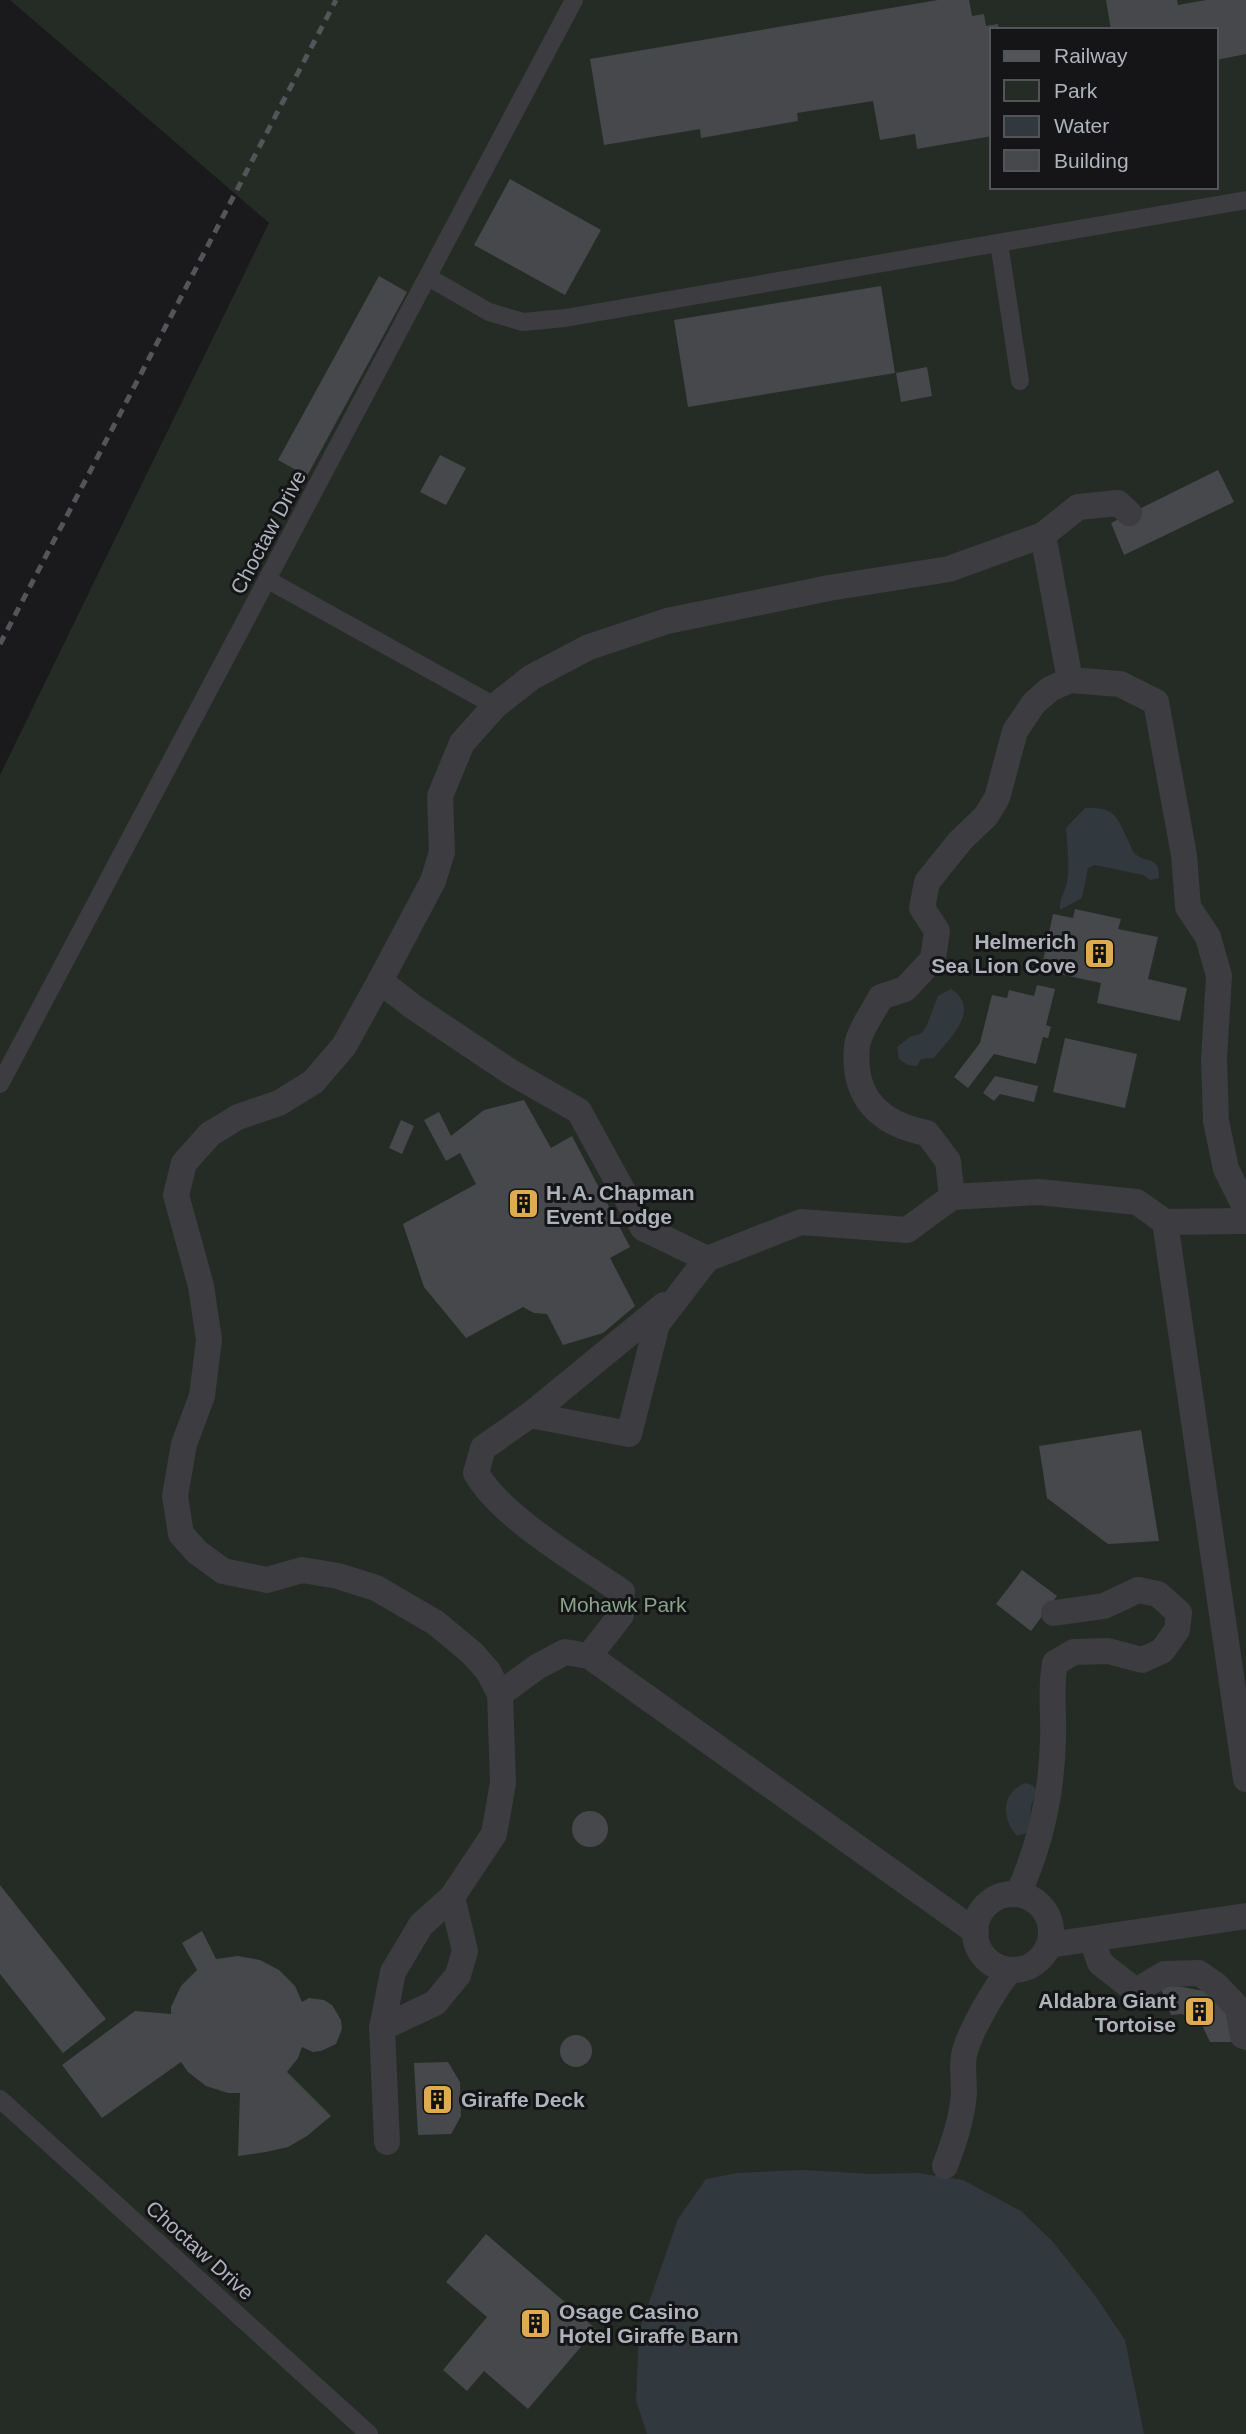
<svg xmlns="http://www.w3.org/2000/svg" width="1246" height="2434" font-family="Arial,sans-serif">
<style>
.green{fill:#242c25;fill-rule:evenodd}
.water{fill:#31393f}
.building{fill:#47484c}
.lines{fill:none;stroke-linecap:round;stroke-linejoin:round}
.service{stroke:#3c3c41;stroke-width:18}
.pedestrian{stroke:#3c3c41;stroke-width:26}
.rail{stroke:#535559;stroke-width:5;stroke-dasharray:9 7;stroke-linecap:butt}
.labels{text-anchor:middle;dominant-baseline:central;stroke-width:6;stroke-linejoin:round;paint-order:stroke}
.street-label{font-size:21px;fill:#aeb2ba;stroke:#151517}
.poi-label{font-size:21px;font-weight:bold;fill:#aeb2ba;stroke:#151517;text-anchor:start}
.park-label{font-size:21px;fill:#87a388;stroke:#151517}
</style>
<rect width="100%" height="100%" fill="#1a1a1c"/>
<!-- green -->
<path class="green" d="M10,0H1246V2434H0V775L269,223ZM992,30H1216V187H992Z"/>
<!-- water -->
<g class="water">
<path d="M1085,808C1116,807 1116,816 1129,842C1129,843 1133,852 1134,853C1145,864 1160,855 1159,878L1150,880L1143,875L1095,865L1088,868L1082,898L1060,910C1059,899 1065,892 1067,882C1070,864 1067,846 1066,828Z"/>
<path d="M951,989C982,1009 950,1038 934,1058L921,1059L917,1066L908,1065L899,1059L897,1047L910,1037L922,1033L927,1025L938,996Z"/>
<path d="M1025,1783L1032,1785L1037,1790L1031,1806L1029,1832L1017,1836C1001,1817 1001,1794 1025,1783Z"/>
<polygon points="803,2170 871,2174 918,2173 963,2180 1021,2211 1053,2242 1094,2294 1125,2340 1144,2434 647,2434 636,2401 639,2331 678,2219 706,2179 737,2173"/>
</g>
<!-- building -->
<g class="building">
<polygon points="938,0 969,0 972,16 984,14 986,26 998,24 999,30 992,30 992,136 917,149 915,134 880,140 873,101 797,113 798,121 701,138 700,129 604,145 590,59"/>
<polygon points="1106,0 1177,0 1178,5 1206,0 1246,0 1246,54 1216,60 1216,30 1111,30"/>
<polygon points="510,179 601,230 565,295 474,245"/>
<polygon points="379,276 407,292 307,476 278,460"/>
<polygon points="881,286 895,373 688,407 674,320"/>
<polygon points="927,367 932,396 901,402 896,373"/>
<polygon points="440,455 466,468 446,505 420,492"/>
<polygon points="1218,470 1234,502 1124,555 1111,523"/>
<polygon points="1075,909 1121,919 1118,929 1158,937 1148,979 1187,988 1180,1021 1097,1003 1101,983 1041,970 1053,914 1073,918"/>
<polygon points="1037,985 1055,989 1046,1025 1051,1027 1048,1038 1043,1037 1036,1064 994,1054 968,1088 954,1077 980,1043 992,995 1007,998 1009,990 1034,996"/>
<polygon points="1065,1038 1137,1054 1125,1108 1053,1092"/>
<polygon points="995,1076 1038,1086 1034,1102 1000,1094 994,1101 983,1093"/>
<polygon points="524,1100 551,1148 572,1136 630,1247 610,1258 635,1306 603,1333 563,1345 547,1314 534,1313 523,1307 466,1338 424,1287 403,1224 476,1184 460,1153 446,1161 424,1120 439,1112 451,1136 484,1110"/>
<polygon points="401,1120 414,1126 402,1154 389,1148"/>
<polygon points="1141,1430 1159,1541 1108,1544 1047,1498 1039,1446"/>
<polygon points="1022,1570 1057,1596 1031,1631 996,1604"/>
<circle cx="590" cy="1829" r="18"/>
<polygon points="0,1885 106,2019 63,2053 0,1974"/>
<polygon points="202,1931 216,1959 238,1956 260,1960 279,1970 295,1986 302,2002 309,1998 324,2000 332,2005 341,2020 342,2029 336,2044 321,2051 313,2052 302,2047 298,2058 287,2072 331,2116 307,2136 288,2147 266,2152 238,2156 240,2093 228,2093 206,2086 188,2072 181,2062 102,2118 62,2065 135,2011 171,2014 171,2007 181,1986 197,1970 182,1943"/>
<polygon points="1171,1985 1204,1991 1227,2011 1234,2042 1210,2042 1201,2023 1192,2017 1181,2014 1171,2015 1161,1989"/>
<circle cx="576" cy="2051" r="16"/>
<polygon points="448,2062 460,2082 461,2116 451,2134 418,2135 414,2063"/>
<polygon points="486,2234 596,2329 528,2409 484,2371 467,2391 443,2370 487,2317 446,2282"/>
</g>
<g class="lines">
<!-- service -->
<g class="service">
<polyline points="999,243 1020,381"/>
<polyline points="428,277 489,312 523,322 565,318 1246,200"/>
<polyline points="268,580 495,706"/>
<polyline points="0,1084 574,0"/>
<polyline points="0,2099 369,2434"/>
</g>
<!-- pedestrian -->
<g class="pedestrian">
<polyline points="1043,535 1070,680 1120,684 1156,702 1184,855 1188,907 1208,937 1219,976 1214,1059 1216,1121 1226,1169 1246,1209"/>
<polyline points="380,981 344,1046 313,1082 279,1103 238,1117 210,1134 184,1163 176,1195 201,1286 209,1340 202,1396 184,1444 175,1496 181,1534 197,1552 223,1571 267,1580 302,1570 338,1576 376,1588 436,1623 472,1653 488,1671 500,1694"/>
<path d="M952,1197L948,1161L927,1133C879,1124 852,1097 857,1046C858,1033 874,1010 881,997L905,989L933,959L937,931L922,908L927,882L960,841L986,816L997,798L1015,731L1034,703L1050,689L1070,680"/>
<polyline points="1165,1222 1246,1779"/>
<polyline points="707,1259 643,1228 579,1111 509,1071 412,1006 380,981 433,881 442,852 440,796 462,743 495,706 532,677 589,647 667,621 829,588 949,569 1043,535 1078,507 1118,503 1129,513"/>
<polyline points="530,1415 664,1305"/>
<polyline points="589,1656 976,1932"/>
<path d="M1018,1894C1040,1846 1052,1791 1053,1738C1054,1710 1050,1690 1055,1663L1074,1652L1108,1651L1142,1660L1162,1651L1177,1630L1179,1613L1158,1594L1138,1590L1104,1606L1054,1613"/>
<circle cx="1013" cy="1932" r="38"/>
<polyline points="1092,1939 1100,1963 1136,1991 1164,1974 1199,1973 1216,1985 1238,2008 1243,2036 1246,2037"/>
<polyline points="1049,1945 1246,1916"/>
<polyline points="382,2028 435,2003 458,1975 465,1951 452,1897"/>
<path d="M387,2142L382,2028L393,1972L421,1925L452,1897L494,1834L503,1783L500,1694L537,1667L565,1652L589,1656L621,1615L622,1592C579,1562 501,1517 476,1473L483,1448L530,1415L629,1434L657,1324L707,1259L801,1222L907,1230L952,1197L1039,1192L1137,1202L1165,1222L1246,1221"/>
<path d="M945,2166C954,2142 962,2119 964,2093C964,2081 962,2067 964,2055C968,2034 996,1986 1010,1970"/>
</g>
<!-- rail -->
<polyline class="rail" points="0,644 336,0"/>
</g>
<!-- icons -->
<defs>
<symbol id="building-square" viewBox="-11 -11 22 22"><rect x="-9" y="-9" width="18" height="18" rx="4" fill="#dfab4f" stroke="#151517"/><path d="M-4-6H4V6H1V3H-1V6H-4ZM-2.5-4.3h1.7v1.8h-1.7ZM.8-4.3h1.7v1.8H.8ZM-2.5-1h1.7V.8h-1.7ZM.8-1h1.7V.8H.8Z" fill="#111"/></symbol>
</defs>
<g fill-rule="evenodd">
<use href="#building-square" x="1082" y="936" width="35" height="35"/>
<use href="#building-square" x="506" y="1186" width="35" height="35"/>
<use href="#building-square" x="1182" y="1994" width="35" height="35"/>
<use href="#building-square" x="420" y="2082" width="35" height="35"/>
<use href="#building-square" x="518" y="2306" width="35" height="35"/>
</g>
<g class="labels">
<!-- street labels -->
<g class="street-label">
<text transform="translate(268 532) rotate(-62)">Choctaw Drive</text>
<text transform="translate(200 2250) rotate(42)">Choctaw Drive</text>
</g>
<!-- poi labels -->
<g class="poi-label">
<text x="1076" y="941" text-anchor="end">Helmerich<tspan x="1076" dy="24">Sea Lion Cove</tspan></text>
<text x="546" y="1192">H. A. Chapman<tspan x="546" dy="24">Event Lodge</tspan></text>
<text x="1176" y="2000" text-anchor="end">Aldabra Giant<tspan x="1176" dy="24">Tortoise</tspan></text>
<text x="461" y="2099">Giraffe Deck</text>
<text x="559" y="2311">Osage Casino<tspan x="559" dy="24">Hotel Giraffe Barn</tspan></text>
</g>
<!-- park labels -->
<g class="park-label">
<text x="623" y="1604">Mohawk Park</text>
</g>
</g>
<!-- legend -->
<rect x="990" y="28" width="228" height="161" fill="#151517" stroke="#525458" stroke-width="2"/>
<rect x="1004" y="51" width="35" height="10" fill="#535559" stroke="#525458" stroke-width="2"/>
<text x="1054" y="63" font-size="21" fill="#aeb2ba">Railway</text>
<rect x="1004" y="80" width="35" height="21" fill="#242c25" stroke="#525458" stroke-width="2"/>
<text x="1054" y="98" font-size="21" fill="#aeb2ba">Park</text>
<rect x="1004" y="116" width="35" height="21" fill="#31393f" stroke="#525458" stroke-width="2"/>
<text x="1054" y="133" font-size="21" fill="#aeb2ba">Water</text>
<rect x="1004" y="150" width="35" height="21" fill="#47484c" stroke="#525458" stroke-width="2"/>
<text x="1054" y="168" font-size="21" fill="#aeb2ba">Building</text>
</svg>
